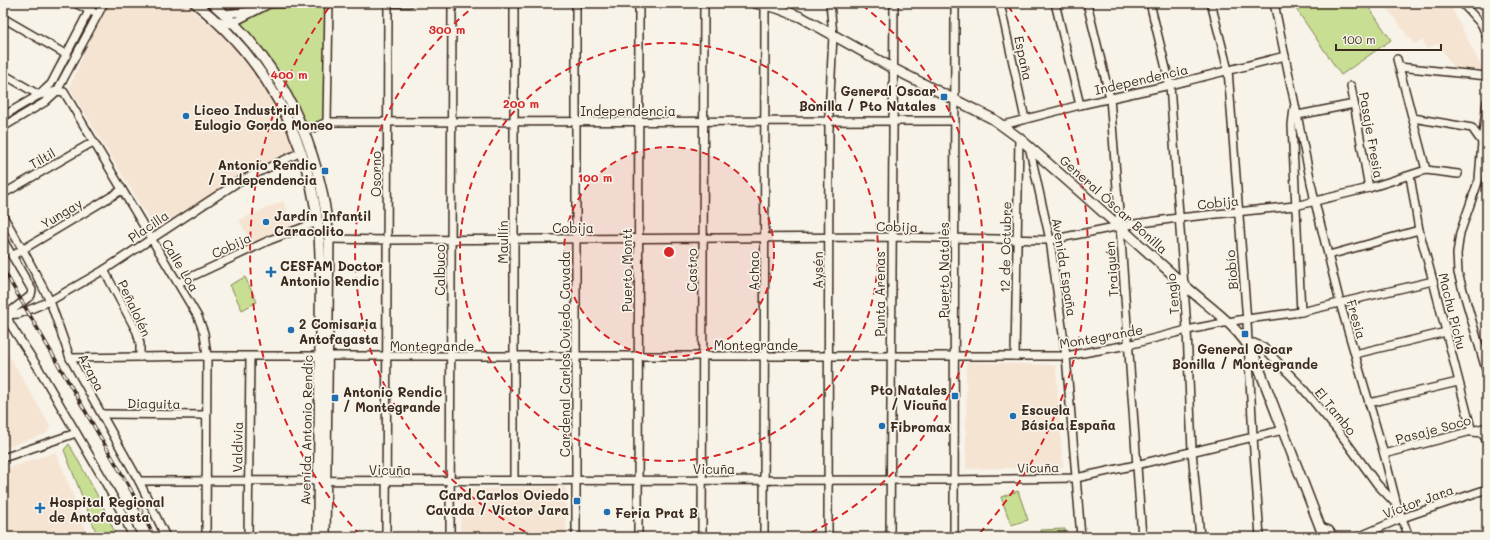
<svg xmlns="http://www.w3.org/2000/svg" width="1490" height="540" font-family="Mali,sans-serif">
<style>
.built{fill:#f6e4d3}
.green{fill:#c8de93;stroke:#828458}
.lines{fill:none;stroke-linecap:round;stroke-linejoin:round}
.minor-casing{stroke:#3b2a1e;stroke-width:10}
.major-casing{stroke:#3b2a1e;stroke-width:12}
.minor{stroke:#f7f3e8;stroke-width:7}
.major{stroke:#f7f3e8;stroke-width:9}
.rail-casing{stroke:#3b2a1e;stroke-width:3.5}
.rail{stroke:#f7f3e8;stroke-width:2;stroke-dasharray:6;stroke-linecap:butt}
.ring{fill:none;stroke:#d62828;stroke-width:2;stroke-dasharray:7 5}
.poi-dot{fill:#1f6fb2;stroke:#f7f3e8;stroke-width:1.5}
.labels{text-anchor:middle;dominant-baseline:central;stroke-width:3.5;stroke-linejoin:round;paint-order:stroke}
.street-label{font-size:13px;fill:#3b2a1e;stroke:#f7f3e8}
.poi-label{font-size:13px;font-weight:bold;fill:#3b2a1e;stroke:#f7f3e8;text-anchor:start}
.centre{fill:#d62828;stroke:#f7f3e8;stroke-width:2}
.ring-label{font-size:12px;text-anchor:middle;font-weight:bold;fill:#d62828;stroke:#f7f3e8;stroke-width:3.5;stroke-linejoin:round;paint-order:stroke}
</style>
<rect width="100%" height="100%" fill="#f7f3e8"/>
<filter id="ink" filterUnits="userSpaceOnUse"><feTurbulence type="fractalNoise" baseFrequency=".025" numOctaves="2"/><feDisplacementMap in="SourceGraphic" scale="8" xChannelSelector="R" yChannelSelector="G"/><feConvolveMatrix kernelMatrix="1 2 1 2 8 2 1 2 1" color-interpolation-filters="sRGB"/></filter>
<g filter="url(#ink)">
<!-- built -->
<g class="built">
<polygon points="107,3 184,3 210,25 231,38 264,79 299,151 237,181 157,232 70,89 71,84 99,17"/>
<polygon points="1383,3 1449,3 1483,70 1453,68 1438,43 1427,49 1422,40 1414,44"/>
<polygon points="283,201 293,225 252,244 239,220"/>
<polygon points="3,345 50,426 46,434 3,448"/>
<polygon points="966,362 1056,365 1063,467 966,469"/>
<polygon points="56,452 89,537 3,537 3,470"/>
<polygon points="566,487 566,537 460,537 461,489"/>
</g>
<!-- green -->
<g class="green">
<polygon points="1292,3 1366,3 1391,40 1341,75"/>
<polygon points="326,5 324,120 306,125 288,91 238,24 269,7"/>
<polygon points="245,277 257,302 242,310 230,285"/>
<polygon points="69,444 101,502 117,537 98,537 64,450"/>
<polygon points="1018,491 1028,520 1011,525 1001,497"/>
<polygon points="1065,529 1065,537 1041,537 1040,530"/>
</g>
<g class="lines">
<defs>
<g id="minor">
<polyline points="75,3 93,12"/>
<polyline points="392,3 409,3"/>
<polyline points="514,3 514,480"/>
<polyline points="1000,3 1025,119"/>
<polyline points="1055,3 1080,105"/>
<polyline points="1087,3 1110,98 1120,226 1142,537"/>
<polyline points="1150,3 1170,85 1187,330 1192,451 1200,537"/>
<polyline points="1211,3 1228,70 1247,322 1253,437 1260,537"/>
<polyline points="1274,3 1315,202 1340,303 1384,454 1397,505 1409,537"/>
<polyline points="1462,3 1482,25 1487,37"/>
<polyline points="224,14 252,11"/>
<polyline points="3,18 67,55"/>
<polyline points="216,20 230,24 269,4 289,3"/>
<polyline points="1397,59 1426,170"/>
<polyline points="1399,67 1487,76"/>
<polyline points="3,74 39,95 57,91 64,92 198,317 204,333 207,356 206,537"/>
<polyline points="1351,86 1369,188"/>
<polyline points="1294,108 1292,125 1301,312"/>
<polyline points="1298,115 1354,104"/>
<polyline points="3,116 39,95 51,84 93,3"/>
<polyline points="1413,118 1472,128 1482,142 1479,179 1460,233 1457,254 1458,273 1487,373"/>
<polyline points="327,122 329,3"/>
<polyline points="1003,125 1080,105 1170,85 1285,56"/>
<polyline points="3,127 45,102 57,91 104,3"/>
<polyline points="304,132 327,122 955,121"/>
<polyline points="1482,142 1487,102"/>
<polyline points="1029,146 1050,240 1066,356 1081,537"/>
<polyline points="1410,176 1419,230 1433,281 1472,432 1482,433 1487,441"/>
<polyline points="3,194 93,142"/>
<polyline points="3,216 23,250 50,301 70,358 139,481 166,537"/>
<polyline points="329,239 387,240 892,237 1050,240 1120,226 1178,218 1295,206 1369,188 1426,170 1458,174"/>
<polyline points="3,240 32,290 31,295 29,297 7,314"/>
<polyline points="1329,255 1419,230"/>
<polyline points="12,256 122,190"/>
<polyline points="104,270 137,332 140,344 140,357"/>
<polyline points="178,283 270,240 312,224 318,224"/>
<polyline points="7,314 10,324 39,369 105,482 124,517 133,537"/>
<polyline points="3,315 19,314 50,301 104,270 238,182 301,152"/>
<polyline points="1247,343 1254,343 1263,347 1300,385 1342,436 1377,484 1397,505"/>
<polyline points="1355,354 1446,332"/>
<polyline points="1015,356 1019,138"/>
<polyline points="70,358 207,356 1066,356 1128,345 1187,330 1239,320 1301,312 1433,281"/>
<polyline points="1369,403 1458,382"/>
<polyline points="102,414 206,415"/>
<polyline points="1384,454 1487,427"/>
<polyline points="3,458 76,433"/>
<polyline points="139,481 949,480 1076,478 1136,465 1283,430"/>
<polyline points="1321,527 1329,530 1334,537"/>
<polyline points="248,537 250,357"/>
<polyline points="386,537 388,3"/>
<polyline points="450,537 452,3"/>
<polyline points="576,537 576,3"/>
<polyline points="638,537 639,3"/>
<polyline points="702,537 704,3"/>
<polyline points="764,537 765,4"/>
<polyline points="828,537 829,115 833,35 830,3"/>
<polyline points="890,537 894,3"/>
<polyline points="954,537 955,3"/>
<polyline points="1358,537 1402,518 1487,489"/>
</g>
<g id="major">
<path d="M195,3C265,58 307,136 318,225C322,260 320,296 320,331C320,400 318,468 318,537"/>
<path d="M212,3C282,62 321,148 329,239L325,537"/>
<path d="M755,3L777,8L801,17L894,69L993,119L1019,138C1074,186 1128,234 1182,283C1207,306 1237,324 1254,355L1324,537"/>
</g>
</defs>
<!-- minor casing -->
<use href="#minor" class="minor-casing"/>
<!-- major casing -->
<use href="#major" class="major-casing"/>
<!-- minor -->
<use href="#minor" class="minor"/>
<!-- major -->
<use href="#major" class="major"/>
<defs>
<polyline id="rail" points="3,269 131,490 154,537"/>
</defs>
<!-- rail casing -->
<use href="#rail" class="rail-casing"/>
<!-- rail -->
<use href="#rail" class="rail"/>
</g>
</g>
<!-- distance rings -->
<circle cx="669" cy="252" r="105" fill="#d62828" fill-opacity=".12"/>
<g class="ring">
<circle cx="669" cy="252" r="105"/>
<circle cx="669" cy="252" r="209"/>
<path d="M536 537A314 314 0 0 1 476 5M862 5A314 314 0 0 1 802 537"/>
<path d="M360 535A419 419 0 0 1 330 6M1008 6A419 419 0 0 1 978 535"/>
</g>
<!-- markers -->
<g class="poi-dot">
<rect x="940" y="93" width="8" height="8" rx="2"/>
<circle cx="186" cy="116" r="4"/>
<rect x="321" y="167" width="8" height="8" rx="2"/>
<circle cx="266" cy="222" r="4"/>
<path d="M269 266h4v4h4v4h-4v4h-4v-4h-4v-4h4z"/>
<circle cx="291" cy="330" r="4"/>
<rect x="1241" y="330" width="8" height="8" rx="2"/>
<rect x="951" y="392" width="8" height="8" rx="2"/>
<rect x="331" y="394" width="8" height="8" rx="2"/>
<circle cx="1013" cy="416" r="4"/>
<circle cx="882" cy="426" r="4"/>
<rect x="573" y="497" width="8" height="8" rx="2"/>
<path d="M38 502h4v4h4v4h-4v4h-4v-4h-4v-4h4z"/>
<circle cx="607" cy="512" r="4"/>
</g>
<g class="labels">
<!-- street labels -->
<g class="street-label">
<text transform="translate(1024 58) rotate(78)">España</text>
<text transform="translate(1141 79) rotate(-13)">Independencia</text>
<text x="628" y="110">Independencia</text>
<text transform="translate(1372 135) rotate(80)">Pasaje Fresia</text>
<text transform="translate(42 158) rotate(-30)">Tiltil</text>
<text transform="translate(375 174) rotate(-90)">Osorno</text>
<text transform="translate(1218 202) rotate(-6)">Cobija</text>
<text transform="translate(1114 204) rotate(42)">General Óscar Bonilla</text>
<text transform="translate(61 213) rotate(-31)">Yungay</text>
<text transform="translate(148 226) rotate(-34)">Placilla</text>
<text transform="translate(897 226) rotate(1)">Cobija</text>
<text x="573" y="227">Cobija</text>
<text transform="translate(502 242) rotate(-90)">Maullín</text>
<text transform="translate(231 245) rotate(-25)">Cobija</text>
<text transform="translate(1005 247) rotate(-89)">12 de Octubre</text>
<text transform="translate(181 265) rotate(59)">Calle Loa</text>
<text transform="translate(1065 267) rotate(81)">Avenida España</text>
<text transform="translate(1111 269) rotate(-94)">Traiguén</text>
<text transform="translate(439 270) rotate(-90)">Calbuco</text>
<text transform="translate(626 270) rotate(-90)">Puerto Montt</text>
<text transform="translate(691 270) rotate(-90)">Castro</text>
<text transform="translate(817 270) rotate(-90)">Aysén</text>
<text transform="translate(943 270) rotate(-90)">Puerto Natales</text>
<text transform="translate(1231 270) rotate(-95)">Biobío</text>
<text transform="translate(753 271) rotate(-90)">Achao</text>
<text transform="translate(879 294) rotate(-90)">Punta Arenas</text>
<text transform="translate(1172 294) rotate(-95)">Tenglo</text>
<text transform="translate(135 308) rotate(65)">Peñalolén</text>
<text transform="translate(1453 311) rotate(76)">Machu Pichu</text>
<text transform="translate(1357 319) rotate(74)">Fresia</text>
<text transform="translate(1101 336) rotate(-10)">Montegrande</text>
<text x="756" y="344">Montegrande</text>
<text x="432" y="345">Montegrande</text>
<text transform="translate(564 354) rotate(-90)">Cardenal Carlos Oviedo Cavada</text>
<text transform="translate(92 372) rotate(62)">Azapa</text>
<text transform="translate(154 403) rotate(1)">Diaguita</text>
<text transform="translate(1336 411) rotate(51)">El Tambo</text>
<text transform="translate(1433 429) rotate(-15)">Pasaje Soco</text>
<text transform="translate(306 430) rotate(-89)">Avenida Antonio Rendic</text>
<text transform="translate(237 447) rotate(-89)">Valdivia</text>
<text transform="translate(1038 467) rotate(-1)">Vicuña</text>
<text x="714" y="468">Vicuña</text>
<text x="390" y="469">Vicuña</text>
<text transform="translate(1418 501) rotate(-20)">Víctor Jara</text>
</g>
<!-- poi labels -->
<g class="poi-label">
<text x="936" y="90" text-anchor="end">General Oscar<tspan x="936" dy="15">Bonilla / Pto Natales</tspan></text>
<text x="194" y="109">Liceo Industrial<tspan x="194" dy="15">Eulogio Gordo Moneo</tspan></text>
<text x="317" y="164" text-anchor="end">Antonio Rendic<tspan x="317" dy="15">/ Independencia</tspan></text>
<text x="274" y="215">Jardín Infantil<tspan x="274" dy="15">Caracolito</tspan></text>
<text x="280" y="265">CESFAM Doctor<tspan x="280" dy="15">Antonio Rendic</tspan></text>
<text x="299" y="323">2 Comisaria<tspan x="299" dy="15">Antofagasta</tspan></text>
<text x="1245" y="348" text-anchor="middle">General Oscar<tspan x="1245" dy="15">Bonilla / Montegrande</tspan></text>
<text x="947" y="389" text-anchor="end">Pto Natales<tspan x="947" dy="15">/ Vicuña</tspan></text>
<text x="343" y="391">Antonio Rendic<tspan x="343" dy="15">/ Montegrande</tspan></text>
<text x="1021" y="409">Escuela<tspan x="1021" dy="15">Básica España</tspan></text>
<text x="890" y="426">Fibromax</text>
<text x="569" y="494" text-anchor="end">Card Carlos Oviedo<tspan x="569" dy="15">Cavada / Víctor Jara</tspan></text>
<text x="49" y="501">Hospital Regional<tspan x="49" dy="15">de Antofagasta</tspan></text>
<text x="615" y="512">Feria Prat B</text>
</g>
</g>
<circle cx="669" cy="252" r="6" class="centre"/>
<g class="ring-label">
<text x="447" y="34">300 m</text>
<text x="289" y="79">400 m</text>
<text x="521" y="108">200 m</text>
<text x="595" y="182">100 m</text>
</g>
<!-- margin -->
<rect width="1490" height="540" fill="none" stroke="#f7f3e8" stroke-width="16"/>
<rect x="8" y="8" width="1474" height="524" fill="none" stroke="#3b2a1e" stroke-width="1.5" filter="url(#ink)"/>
<!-- scale -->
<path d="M1336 44v6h105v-6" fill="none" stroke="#3b2a1e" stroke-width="2"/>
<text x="1342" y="44" font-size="12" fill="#3b2a1e" stroke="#f7f3e8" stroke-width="3" paint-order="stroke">100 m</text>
</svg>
